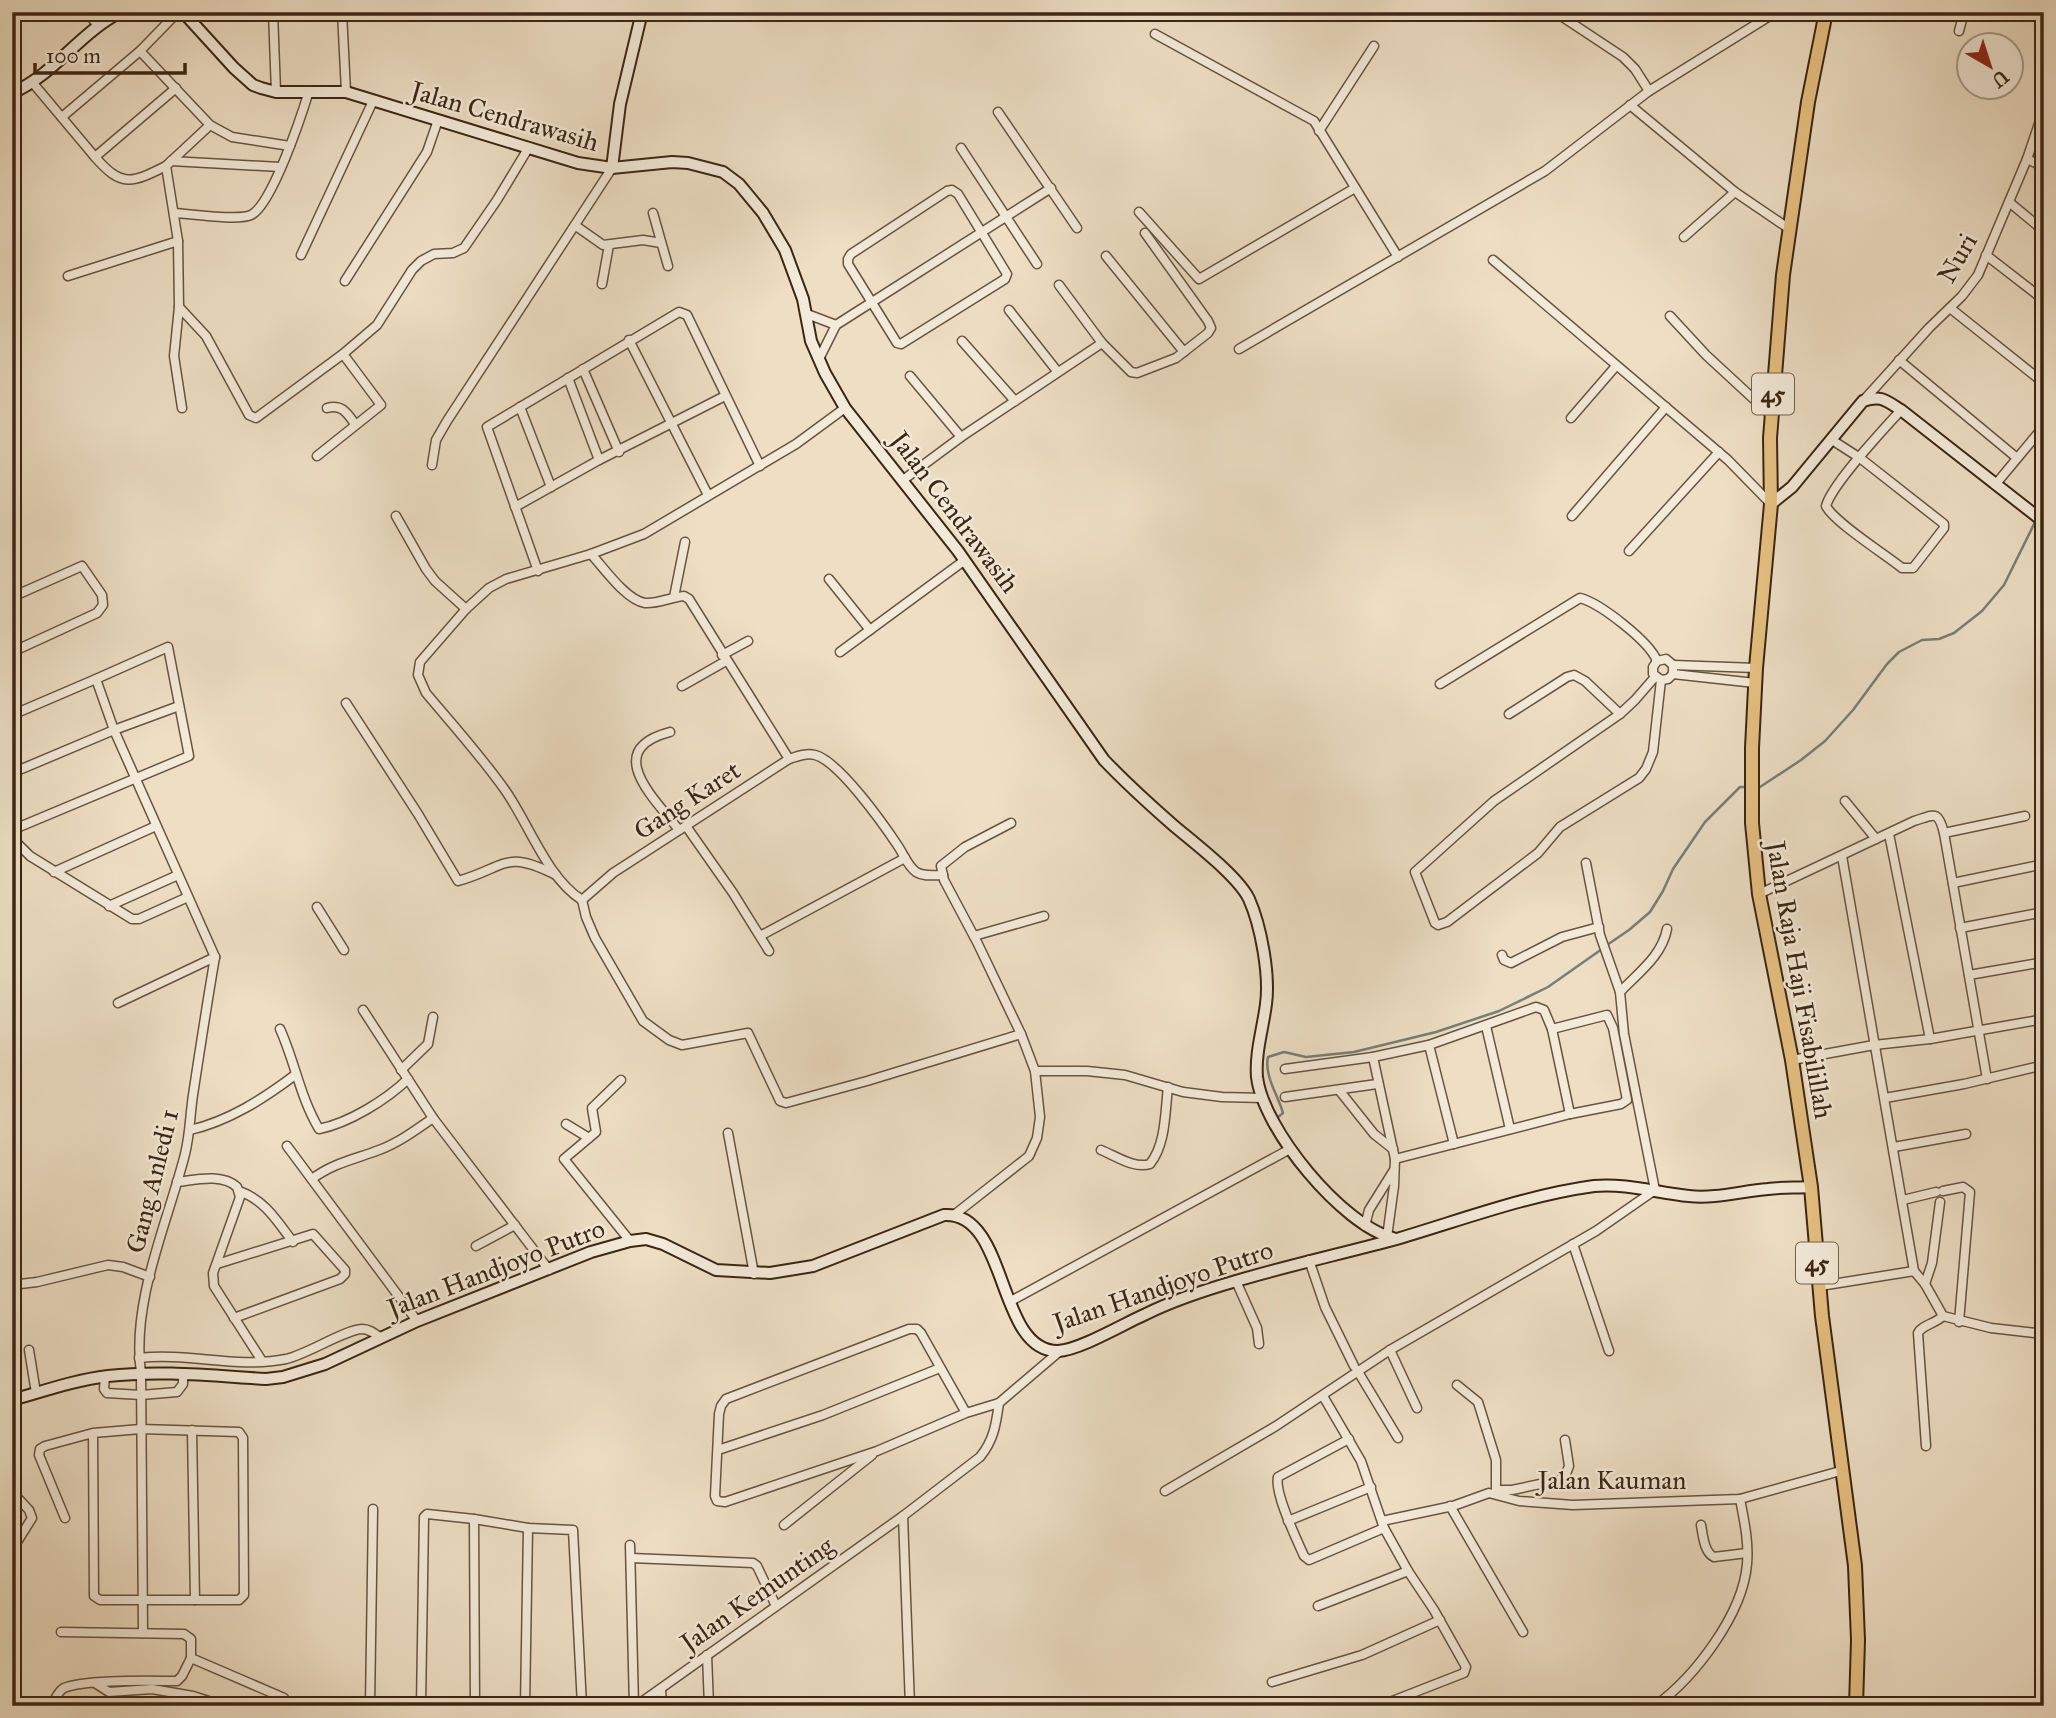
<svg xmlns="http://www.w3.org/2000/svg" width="2056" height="1718" font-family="'IM FELL Great Primer',serif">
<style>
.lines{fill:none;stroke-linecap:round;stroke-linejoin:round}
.stream{stroke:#767f79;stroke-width:2.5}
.street-casing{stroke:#68543f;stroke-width:11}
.secondary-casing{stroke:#3b2613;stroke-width:14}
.primary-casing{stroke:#3b2613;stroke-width:16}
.street{stroke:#f3ead9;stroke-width:8}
.secondary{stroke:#f3ead9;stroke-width:10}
.primary{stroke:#e6bf82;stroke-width:12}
.labels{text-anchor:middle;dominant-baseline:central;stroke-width:5;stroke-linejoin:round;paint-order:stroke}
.shield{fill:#f3ead9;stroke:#72614e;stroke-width:2}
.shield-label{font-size:24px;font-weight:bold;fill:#3b2613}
.street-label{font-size:26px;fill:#3b2613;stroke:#f3ead9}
</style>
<rect width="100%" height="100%" fill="#eddec4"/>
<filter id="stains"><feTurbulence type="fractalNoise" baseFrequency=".00286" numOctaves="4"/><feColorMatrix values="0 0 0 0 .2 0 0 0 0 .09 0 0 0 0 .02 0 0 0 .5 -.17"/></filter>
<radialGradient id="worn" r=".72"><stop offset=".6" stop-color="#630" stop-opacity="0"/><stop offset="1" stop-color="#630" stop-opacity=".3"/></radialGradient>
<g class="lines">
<!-- stream -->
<g class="stream">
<polyline points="1755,787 1760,787 1801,760 1825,741 1853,710 1887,664 1899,652 1922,640 1939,639 1954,633 1982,611 2004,585 2036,520"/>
<polyline points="1607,945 1629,930 1650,912 1663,891 1673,869 1705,822 1740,787 1748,787"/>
<path d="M1277,1118L1283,1113C1278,1095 1264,1076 1268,1057L1284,1052L1306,1057L1354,1052L1436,1032L1499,1011L1548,987L1602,949"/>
</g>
<defs>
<g id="street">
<polyline points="88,12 97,25"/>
<polyline points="178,12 140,51 210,125 232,137 290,146"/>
<polyline points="273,12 276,92"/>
<polyline points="342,12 346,92"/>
<polyline points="1555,12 1623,57 1635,69 1649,91"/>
<polyline points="2026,12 2044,20"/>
<polyline points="1959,31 1964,12"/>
<polyline points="1155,34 1314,121 1398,257"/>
<polyline points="32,82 95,157 176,88"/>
<polyline points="1630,105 1735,192 1788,228"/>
<polyline points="998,112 1077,228"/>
<polyline points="62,117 140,51"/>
<polyline points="1319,131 1374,46"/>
<polyline points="961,148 1037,264"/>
<path d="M95,157C122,188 132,183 166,166"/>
<polyline points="2027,159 2044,167"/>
<polyline points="171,161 280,167"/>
<polygon points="952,190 958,194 1007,274 1005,279 901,344 897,343 848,264 848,259 851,254 947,191"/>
<polyline points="2009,202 2044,231"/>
<polyline points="1139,212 1199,279 1355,188"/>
<path d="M175,213C191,214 239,221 251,215C272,205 302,114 309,91"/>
<polyline points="653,213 668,266"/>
<polyline points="576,226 603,245 643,240 661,243"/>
<polyline points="1684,237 1735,192"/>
<polyline points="301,255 373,101"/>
<polyline points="1986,255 2044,300"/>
<polyline points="1106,256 1184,352"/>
<polyline points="1493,260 1728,460 1771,504"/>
<polyline points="68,276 178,241"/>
<polyline points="345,281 427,152 438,120"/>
<polyline points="602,284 609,245"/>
<polyline points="1059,285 1102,343"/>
<polyline points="179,307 206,336 249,415 256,418 343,354 377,325 412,270 421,261 434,254 453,253 464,248 497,200 529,147"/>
<polyline points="1950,308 2044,383"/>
<polyline points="1009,310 1057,371"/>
<polyline points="807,314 836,325"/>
<polyline points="1670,316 1706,355 1771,415"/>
<polyline points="629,340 708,495"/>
<polyline points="962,341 1015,401"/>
<polyline points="1239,349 1545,171 1649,91 1776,12"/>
<polyline points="819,359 836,325 1051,188"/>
<polyline points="1899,360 2017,458"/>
<polyline points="583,369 619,452"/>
<polyline points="910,376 961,437"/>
<polyline points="568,378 599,460"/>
<polyline points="1863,401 1929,328 1962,296 1978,275 2027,159 2044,109"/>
<polyline points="520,407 551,487"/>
<polyline points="182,408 174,356 179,307 178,241 166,166 210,125"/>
<path d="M327,408C342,404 347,413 355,424"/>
<polyline points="1571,418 1616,366"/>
<path d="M1832,440L1860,458L1944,524V528L1913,568H1902C1886,555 1834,522 1826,506C1832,484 1883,430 1901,410"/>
<polyline points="317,456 381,405 343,354"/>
<polyline points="432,465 436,440 447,421 612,168"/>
<polyline points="903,480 961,437 1102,343 1131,372 1137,373 1176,358 1208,333 1211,328 1208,321 1145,233"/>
<polyline points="1995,485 2044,426"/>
<polyline points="515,507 599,460 725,396"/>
<polyline points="396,516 426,569 435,581 466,609"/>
<polyline points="1572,516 1666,407"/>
<polyline points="1629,551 1719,452"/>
<path d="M591,554C604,568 626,600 645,603C657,604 672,597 684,596L689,599L789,759"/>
<polyline points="538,571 487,427 679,312 687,315 760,466"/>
<polyline points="829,579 870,630"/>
<polyline points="12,597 82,566 102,595 103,605 97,613 12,652"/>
<polyline points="674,597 685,542"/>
<polyline points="840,652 965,560"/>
<polyline points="722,655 748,641"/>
<polyline points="1673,665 1756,668"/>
<polyline points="1673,674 1673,665 1666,659 1657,661 1653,667 1653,674 1661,680 1668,679 1673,674 1755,683"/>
<polyline points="1655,677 1635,700 1620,714 1494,801 1415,872 1435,923 1438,925 1447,922 1538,853 1560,827 1639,778 1646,769 1653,752 1661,680"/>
<path d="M1440,684L1580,598C1600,603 1650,642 1657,661"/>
<polyline points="682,686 726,661"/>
<path d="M346,703L418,814L458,881C507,867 504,849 556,875"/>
<polyline points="1509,714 1567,677 1574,675 1585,681 1620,714"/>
<polyline points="12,715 96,679 114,730 215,957"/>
<path d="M670,732C601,750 655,799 679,830"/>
<polyline points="12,773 114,730 179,706"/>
<polyline points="1845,801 1876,839"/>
<polyline points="686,826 733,893 769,951"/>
<polyline points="12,830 189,756 168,647 96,679"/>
<polyline points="1944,833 2025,816"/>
<polyline points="1889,834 1930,1039"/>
<polyline points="12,838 30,856 132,919 139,919 188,897"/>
<polyline points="1842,856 1914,1271"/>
<polyline points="54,872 156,826"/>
<path d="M943,875C934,875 924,877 916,872C907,865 904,855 898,846C884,825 839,761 815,755C806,753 798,756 789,759L613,873L582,900L586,917L595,938L643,1021L669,1040L682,1045L748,1033L780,1101L786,1103L867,1081L1021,1034"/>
<polyline points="1953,883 2044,864"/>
<path d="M1759,894L1914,821C1934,815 1938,809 1944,833L1987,1079"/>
<path d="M582,900C547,878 529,824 505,790C481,756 453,725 426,693L418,675L420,662L466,609L489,588L506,579L591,554L644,534L796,444L845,408"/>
<polyline points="109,906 178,875"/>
<polyline points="317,907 344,950"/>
<polyline points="1960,928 2044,912"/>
<polyline points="760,936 905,858"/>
<polyline points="974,936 1044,916"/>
<polyline points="1502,955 1504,960 1511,963 1562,937 1599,927"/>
<polyline points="1969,975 2044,962"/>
<path d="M1620,992C1638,973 1662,956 1667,929"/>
<polyline points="118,1003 215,957"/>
<polyline points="363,1010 433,1118 549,1270"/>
<polyline points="1486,1026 1510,1129"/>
<path d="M280,1029C295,1062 300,1097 319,1129C349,1123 386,1100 408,1079"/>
<polyline points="1429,1045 1454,1144"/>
<polyline points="1373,1057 1395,1159 1394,1186 1387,1237"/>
<polyline points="1792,1060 1874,1045 1930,1039 2044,1019"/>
<polyline points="1285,1069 1373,1057 1429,1045 1536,1007 1544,1010 1552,1029 1570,1114"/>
<polyline points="401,1070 428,1044 433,1017"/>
<polyline points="1035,1071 1087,1071 1125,1075 1183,1092 1222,1097 1263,1098"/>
<polyline points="621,1080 592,1108 596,1132 564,1159 630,1241"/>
<polyline points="1339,1090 1374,1134 1393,1149"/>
<polyline points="1285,1097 1377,1084"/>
<polyline points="1885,1098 1964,1084 2044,1065"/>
<polyline points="566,1124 589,1138"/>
<path d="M190,1130C229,1121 263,1099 295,1075"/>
<polyline points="728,1133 754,1274"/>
<polyline points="287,1146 417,1321"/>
<polyline points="1894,1147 1966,1134"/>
<path d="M1101,1150C1116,1156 1134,1169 1150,1164C1166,1144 1165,1112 1168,1087"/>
<polyline points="1395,1159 1570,1114 1621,1104 1627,1100 1613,1028 1607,1015 1552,1029"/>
<path d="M312,1179C333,1163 356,1159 379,1150C398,1143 416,1130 433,1118"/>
<path d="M177,1182C195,1180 222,1173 237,1187L240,1197L213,1273L214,1286L262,1361"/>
<path d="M239,1191C265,1200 277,1221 293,1242"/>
<polyline points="1943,1191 1963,1187 1970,1192 1959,1322"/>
<polyline points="1903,1200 1936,1192"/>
<polyline points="954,1215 1029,1156 1037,1138 1040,1117 1035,1071 1021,1034 977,942 944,880 941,866 965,847 1011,823"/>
<polyline points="1365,1226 1369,1210 1394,1170"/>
<polyline points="1573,1244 1609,1351"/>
<polyline points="476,1246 515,1225"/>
<polyline points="1309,1260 1325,1307 1354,1366"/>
<polyline points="217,1264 313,1234 345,1270 345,1274 340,1279 234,1318"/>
<polyline points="1236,1281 1257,1328 1259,1344"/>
<polyline points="1925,1284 1932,1263 1940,1202"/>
<polyline points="12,1285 37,1282 108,1265 123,1267 150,1277"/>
<polyline points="1820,1286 1914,1271 1925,1284 1943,1316 1991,1328 2044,1334"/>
<polyline points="1009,1302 1290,1149"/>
<polyline points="29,1350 36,1393"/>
<polyline points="1390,1350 1417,1408"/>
<path d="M139,1358C188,1352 236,1369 286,1359C308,1354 344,1330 362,1329C370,1329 375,1334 381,1338"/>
<polyline points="1357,1370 1398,1438"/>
<polyline points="105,1376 104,1389 107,1393 141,1395 177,1392 183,1384 183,1375"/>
<polyline points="1457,1385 1478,1402 1496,1460 1496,1494"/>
<polyline points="1323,1396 1361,1461 1384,1528 1408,1571 1434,1610 1466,1667 1464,1673 1382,1705"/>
<polyline points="966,1413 921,1333 917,1329 909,1329 726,1399 721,1406 719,1414 715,1496 717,1501 725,1502 877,1451 966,1413 999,1403 1060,1351"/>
<polyline points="192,1430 195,1600"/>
<path d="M1349,1439L1278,1477C1274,1493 1297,1540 1304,1556L1309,1560L1384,1528"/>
<path d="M1926,1446L1918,1333C1921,1326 1936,1323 1943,1316"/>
<polyline points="718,1450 823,1415 940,1368"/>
<polyline points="1497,1490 1512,1490 1564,1479 1569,1466 1565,1440"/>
<polyline points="1165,1491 1276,1426 1390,1350 1596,1231 1655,1190 1624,1034 1620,992 1600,935 1586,863"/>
<polyline points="12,1492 29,1510 32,1518 12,1550"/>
<polyline points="1450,1506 1523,1632"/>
<polyline points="903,1516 910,1706"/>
<polyline points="65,1518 39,1455 40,1449 45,1446 93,1433 141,1429 239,1432 243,1438 244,1595 239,1600 100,1600 94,1596 93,1433"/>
<polyline points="474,1519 475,1706"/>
<polyline points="1288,1521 1371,1487"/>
<polyline points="1382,1521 1453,1506 1489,1493 1519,1501 1573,1505 1740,1499 1844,1470"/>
<polyline points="784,1525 872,1455"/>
<path d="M1701,1525C1703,1536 1704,1552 1714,1557L1747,1553"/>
<polyline points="630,1545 634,1706"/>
<polyline points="631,1558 753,1563 757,1566 776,1606"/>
<polyline points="1318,1606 1408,1571"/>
<polyline points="61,1632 184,1634 191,1639 191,1658 284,1698 287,1706"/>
<path d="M143,1633L141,1373C131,1301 168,1222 185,1154C190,1134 190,1115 193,1095C200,1049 207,1003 215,957"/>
<polyline points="707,1655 709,1706"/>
<polyline points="1272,1682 1362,1655 1440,1620"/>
<polyline points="95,1683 109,1692 152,1689 193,1696 224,1706"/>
<polyline points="661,1689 662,1706"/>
<path d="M51,1706C55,1700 58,1691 64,1688C85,1679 151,1681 177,1681L182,1676L191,1658"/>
<polyline points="370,1706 373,1509"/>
<polyline points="402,1706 509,1706"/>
<polyline points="421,1706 424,1517 427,1514 474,1519 528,1528 573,1530 582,1706"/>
<polyline points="525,1706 528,1528"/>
<path d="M636,1706L903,1516L980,1457C994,1440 996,1424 999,1403"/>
<path d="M1655,1706C1695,1677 1743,1614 1747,1564C1749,1542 1744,1520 1740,1499"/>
</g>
<g id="secondary">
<path d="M183,12L234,68L253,85L261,88L276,92H346L578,163L612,168L672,162L688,163L723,172L739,184L763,213L785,250L803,299L811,341L825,373L845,408L958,551L1104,760C1126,783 1149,804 1173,825C1194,843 1238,876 1249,899C1261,926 1270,975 1266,1004C1263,1028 1255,1053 1257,1077C1263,1129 1342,1225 1393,1238"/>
<path d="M12,93C54,75 80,32 121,12"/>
<polyline points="612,168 620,104 642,12"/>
<path d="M1771,504L1792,487L1863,401C1881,395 1885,400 1901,410L2044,522"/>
<path d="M12,1400C44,1391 75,1380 108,1376C160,1370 214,1376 266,1379L283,1377L325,1364L417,1321L591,1252L630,1241L646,1239L663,1244L716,1270L770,1273L813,1266L944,1215C1009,1211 996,1352 1058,1351C1080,1350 1125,1323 1146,1314C1174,1300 1205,1290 1236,1281C1290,1265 1345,1253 1400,1238C1464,1219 1528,1195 1594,1186C1626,1183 1658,1193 1689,1196C1715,1199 1742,1191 1768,1189C1782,1187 1796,1188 1811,1187"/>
</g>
<polyline id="primary" points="1826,12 1808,102 1783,275 1770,438 1771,504 1756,668 1752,748 1752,823 1759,894 1792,1060 1811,1187 1822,1316 1855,1566 1858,1640 1856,1706"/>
</defs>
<!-- street casing -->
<use href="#street" class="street-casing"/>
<!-- secondary casing -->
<use href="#secondary" class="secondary-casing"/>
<!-- primary casing -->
<use href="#primary" class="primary-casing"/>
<!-- street -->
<use href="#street" class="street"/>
<!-- secondary -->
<use href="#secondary" class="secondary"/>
<!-- primary -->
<use href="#primary" class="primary"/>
</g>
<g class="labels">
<!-- shield labels -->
<g class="shield">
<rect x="1752" y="373.5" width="42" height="41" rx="5"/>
<rect x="1796" y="1242.5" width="42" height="41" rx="5"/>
</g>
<g class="shield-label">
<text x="1773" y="394">45</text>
<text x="1817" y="1263">45</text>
</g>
<!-- street labels -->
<g class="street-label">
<text transform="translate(505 116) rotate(16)">Jalan Cendrawasih</text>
<text transform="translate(1957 258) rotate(-60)">Nuri</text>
<text transform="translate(955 512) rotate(53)">Jalan Cendrawasih</text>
<text transform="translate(687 800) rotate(-33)">Gang Karet</text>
<text transform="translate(1800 980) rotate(80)">Jalan Raja Haji Fisabilillah</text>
<text transform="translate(152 1181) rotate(-76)">Gang Anledi 1</text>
<text transform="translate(496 1268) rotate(-21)">Jalan Handjoyo Putro</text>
<text transform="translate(1163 1286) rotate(-19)">Jalan Handjoyo Putro</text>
<text x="1612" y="1480">Jalan Kauman</text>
<text transform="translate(757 1594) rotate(-35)">Jalan Kemunting</text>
</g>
</g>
<!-- margin -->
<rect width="2056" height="1718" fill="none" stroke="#eddec4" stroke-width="42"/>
<rect x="14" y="14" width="2028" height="1690" fill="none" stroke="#3b2613" stroke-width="3.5"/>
<rect x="21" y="21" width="2014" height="1676" fill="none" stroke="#3b2613" stroke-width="2"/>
<!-- north arrow -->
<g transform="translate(1990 66) rotate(141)"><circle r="33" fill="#f3ead9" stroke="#a99c8a" stroke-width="2"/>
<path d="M0-5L12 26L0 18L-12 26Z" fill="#8f2418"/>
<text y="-10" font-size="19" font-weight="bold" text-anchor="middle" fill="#3b2613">U</text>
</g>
<!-- scale -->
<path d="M35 63v10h150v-10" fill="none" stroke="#3b2613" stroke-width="3.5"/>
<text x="46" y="63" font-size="21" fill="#3b2613" stroke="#f3ead9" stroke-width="5" paint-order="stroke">100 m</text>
<rect width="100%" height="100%" filter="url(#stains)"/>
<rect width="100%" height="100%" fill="url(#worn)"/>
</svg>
